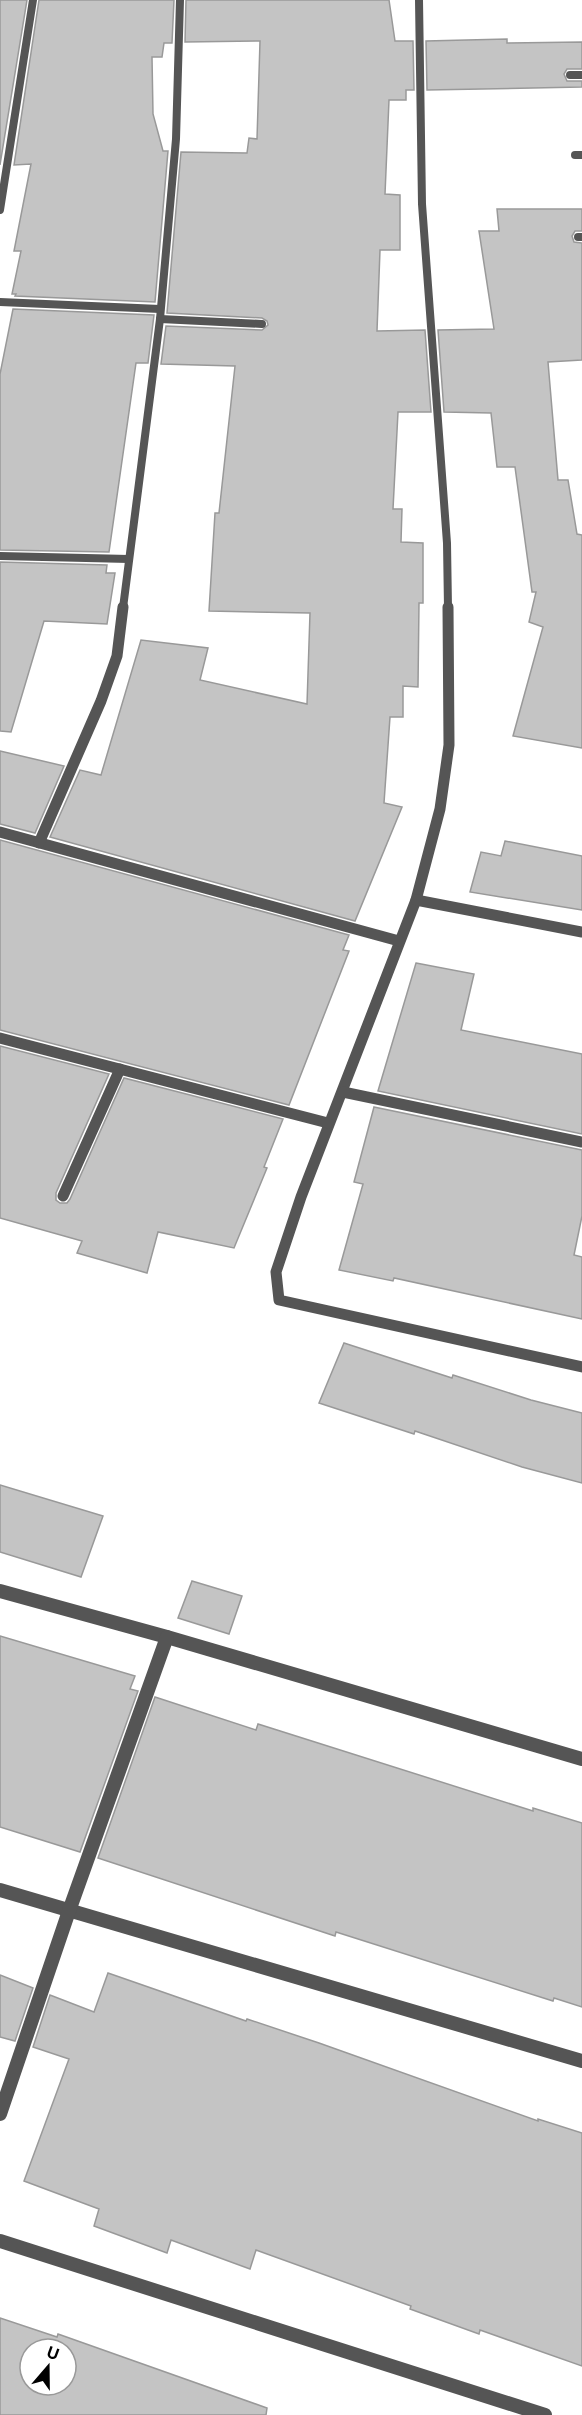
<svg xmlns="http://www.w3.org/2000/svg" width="582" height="2415" font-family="Inter,sans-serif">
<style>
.building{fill:#c4c4c4;stroke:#999;stroke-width:1.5;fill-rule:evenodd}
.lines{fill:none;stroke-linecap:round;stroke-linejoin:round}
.street-far2{stroke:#555;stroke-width:8}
.street-far1{stroke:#555;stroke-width:11}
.street{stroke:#555;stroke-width:14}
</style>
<rect width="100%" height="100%" fill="#fff"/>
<!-- building -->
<g class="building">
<polygon points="0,0 27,0 0,165"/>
<polygon points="39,0 174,0 172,43 164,43 162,57 152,57 153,114 163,151 168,151 155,302 15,296 16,294 12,294 21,251 14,251 31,164 14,165"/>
<polygon points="186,0 389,0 395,41 413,41 414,90 406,90 406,100 389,100 385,194 400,195 400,250 380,250 377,331 425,330 431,412 398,412 393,509 402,509 401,542 423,543 423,603 419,603 418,687 403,686 403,717 390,717 384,803 402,807 355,921 50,837 80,770 101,775 141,640 208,648 200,680 307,704 310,613 209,611 215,513 219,513 235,366 161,364 166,326 262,330 268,325 267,321 262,318 167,313 181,152 247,153 249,138 257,139 260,41 185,42"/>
<polygon points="507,39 507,43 582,42 582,69 567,69 564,74 567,81 582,81 582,87 427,90 426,41"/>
<polygon points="497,209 582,209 582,231 575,231 572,236 574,242 582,243 582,360 548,362 558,480 568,480 577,534 582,535 582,748 513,736 543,627 529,622 536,592 532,592 515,467 497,467 491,413 444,412 438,330 494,329 479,231 499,231"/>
<polygon points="13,309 154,315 148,363 136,363 109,552 0,550 0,374"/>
<polygon points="0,562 107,565 106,573 115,573 107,624 44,621 11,732 0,731"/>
<polygon points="0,751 64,766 35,833 0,824"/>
<polygon points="0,840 349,935 343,950 349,951 289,1105 0,1030"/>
<polygon points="505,841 582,856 582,910 470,892 481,852 501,856"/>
<polygon points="416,963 474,974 461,1030 582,1054 582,1134 378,1091"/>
<polygon points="0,1046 109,1074 56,1193 56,1200 60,1203 67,1203 70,1199 124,1078 283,1119 264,1167 267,1168 234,1248 158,1232 147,1273 77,1253 82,1241 0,1218"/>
<polygon points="374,1107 582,1150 582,1216 574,1255 582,1257 582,1319 394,1278 393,1281 339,1270 363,1184 354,1182"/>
<polygon points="344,1343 452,1378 453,1375 531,1400 582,1413 582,1483 522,1467 415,1431 414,1434 319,1403"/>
<polygon points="0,1485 103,1516 81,1577 0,1552"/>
<polygon points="192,1581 242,1596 229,1634 178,1618"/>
<polygon points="0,1636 135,1676 130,1689 138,1691 80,1852 0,1827"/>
<polygon points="155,1697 256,1730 258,1724 533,1811 533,1808 582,1823 582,2007 554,1998 553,2001 336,1932 335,1936 98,1858"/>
<polygon points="108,1973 246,2021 247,2019 319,2043 538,2121 538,2119 582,2133 582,2366 480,2330 479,2334 410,2309 411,2306 256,2250 250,2269 171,2240 167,2253 94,2226 99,2209 24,2181 69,2059 33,2047 50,1995 94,2012"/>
<polygon points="0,1975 33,1988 15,2041 0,2037"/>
<path d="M0,2318L57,2337L58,2334L267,2408L266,2415H0ZM30,2349H66V2385H30Z"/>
</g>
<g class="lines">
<!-- street-far2 -->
<g class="street-far2">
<polyline points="419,0 422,204 447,543 448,608"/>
<polyline points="570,75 582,75"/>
<polyline points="575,155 582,155"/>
<polyline points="0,210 33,0"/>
<polyline points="578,237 582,237"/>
<polyline points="0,302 160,309"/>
<polyline points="160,319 262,324"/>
<polyline points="0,556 129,559"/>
<polyline points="123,608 160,319 176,139 180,0"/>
</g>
<!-- street-far1 -->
<g class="street-far1">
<polyline points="448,607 449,745 440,809 416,900 301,1197 276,1272 279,1300 582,1367"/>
<polyline points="0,832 399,941"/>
<polyline points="39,843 101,701 117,656 123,607"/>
<polyline points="416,900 582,932"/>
<polyline points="0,1038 328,1123"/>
<polyline points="343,1092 582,1142"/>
<polyline points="63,1196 120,1069"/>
</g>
<!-- street -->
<g class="street">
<polyline points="0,1591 167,1637 582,1759"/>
<polyline points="0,1890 582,2061"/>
<polyline points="0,2114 69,1911 167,1637"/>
<polyline points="0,2241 545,2415"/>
</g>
</g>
<!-- north arrow -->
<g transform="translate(48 2367) rotate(20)"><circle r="28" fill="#ffffff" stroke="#999999" stroke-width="1.5"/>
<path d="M0-4.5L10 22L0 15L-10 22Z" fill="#000000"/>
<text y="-9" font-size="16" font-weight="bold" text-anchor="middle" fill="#000000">U</text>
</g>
</svg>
